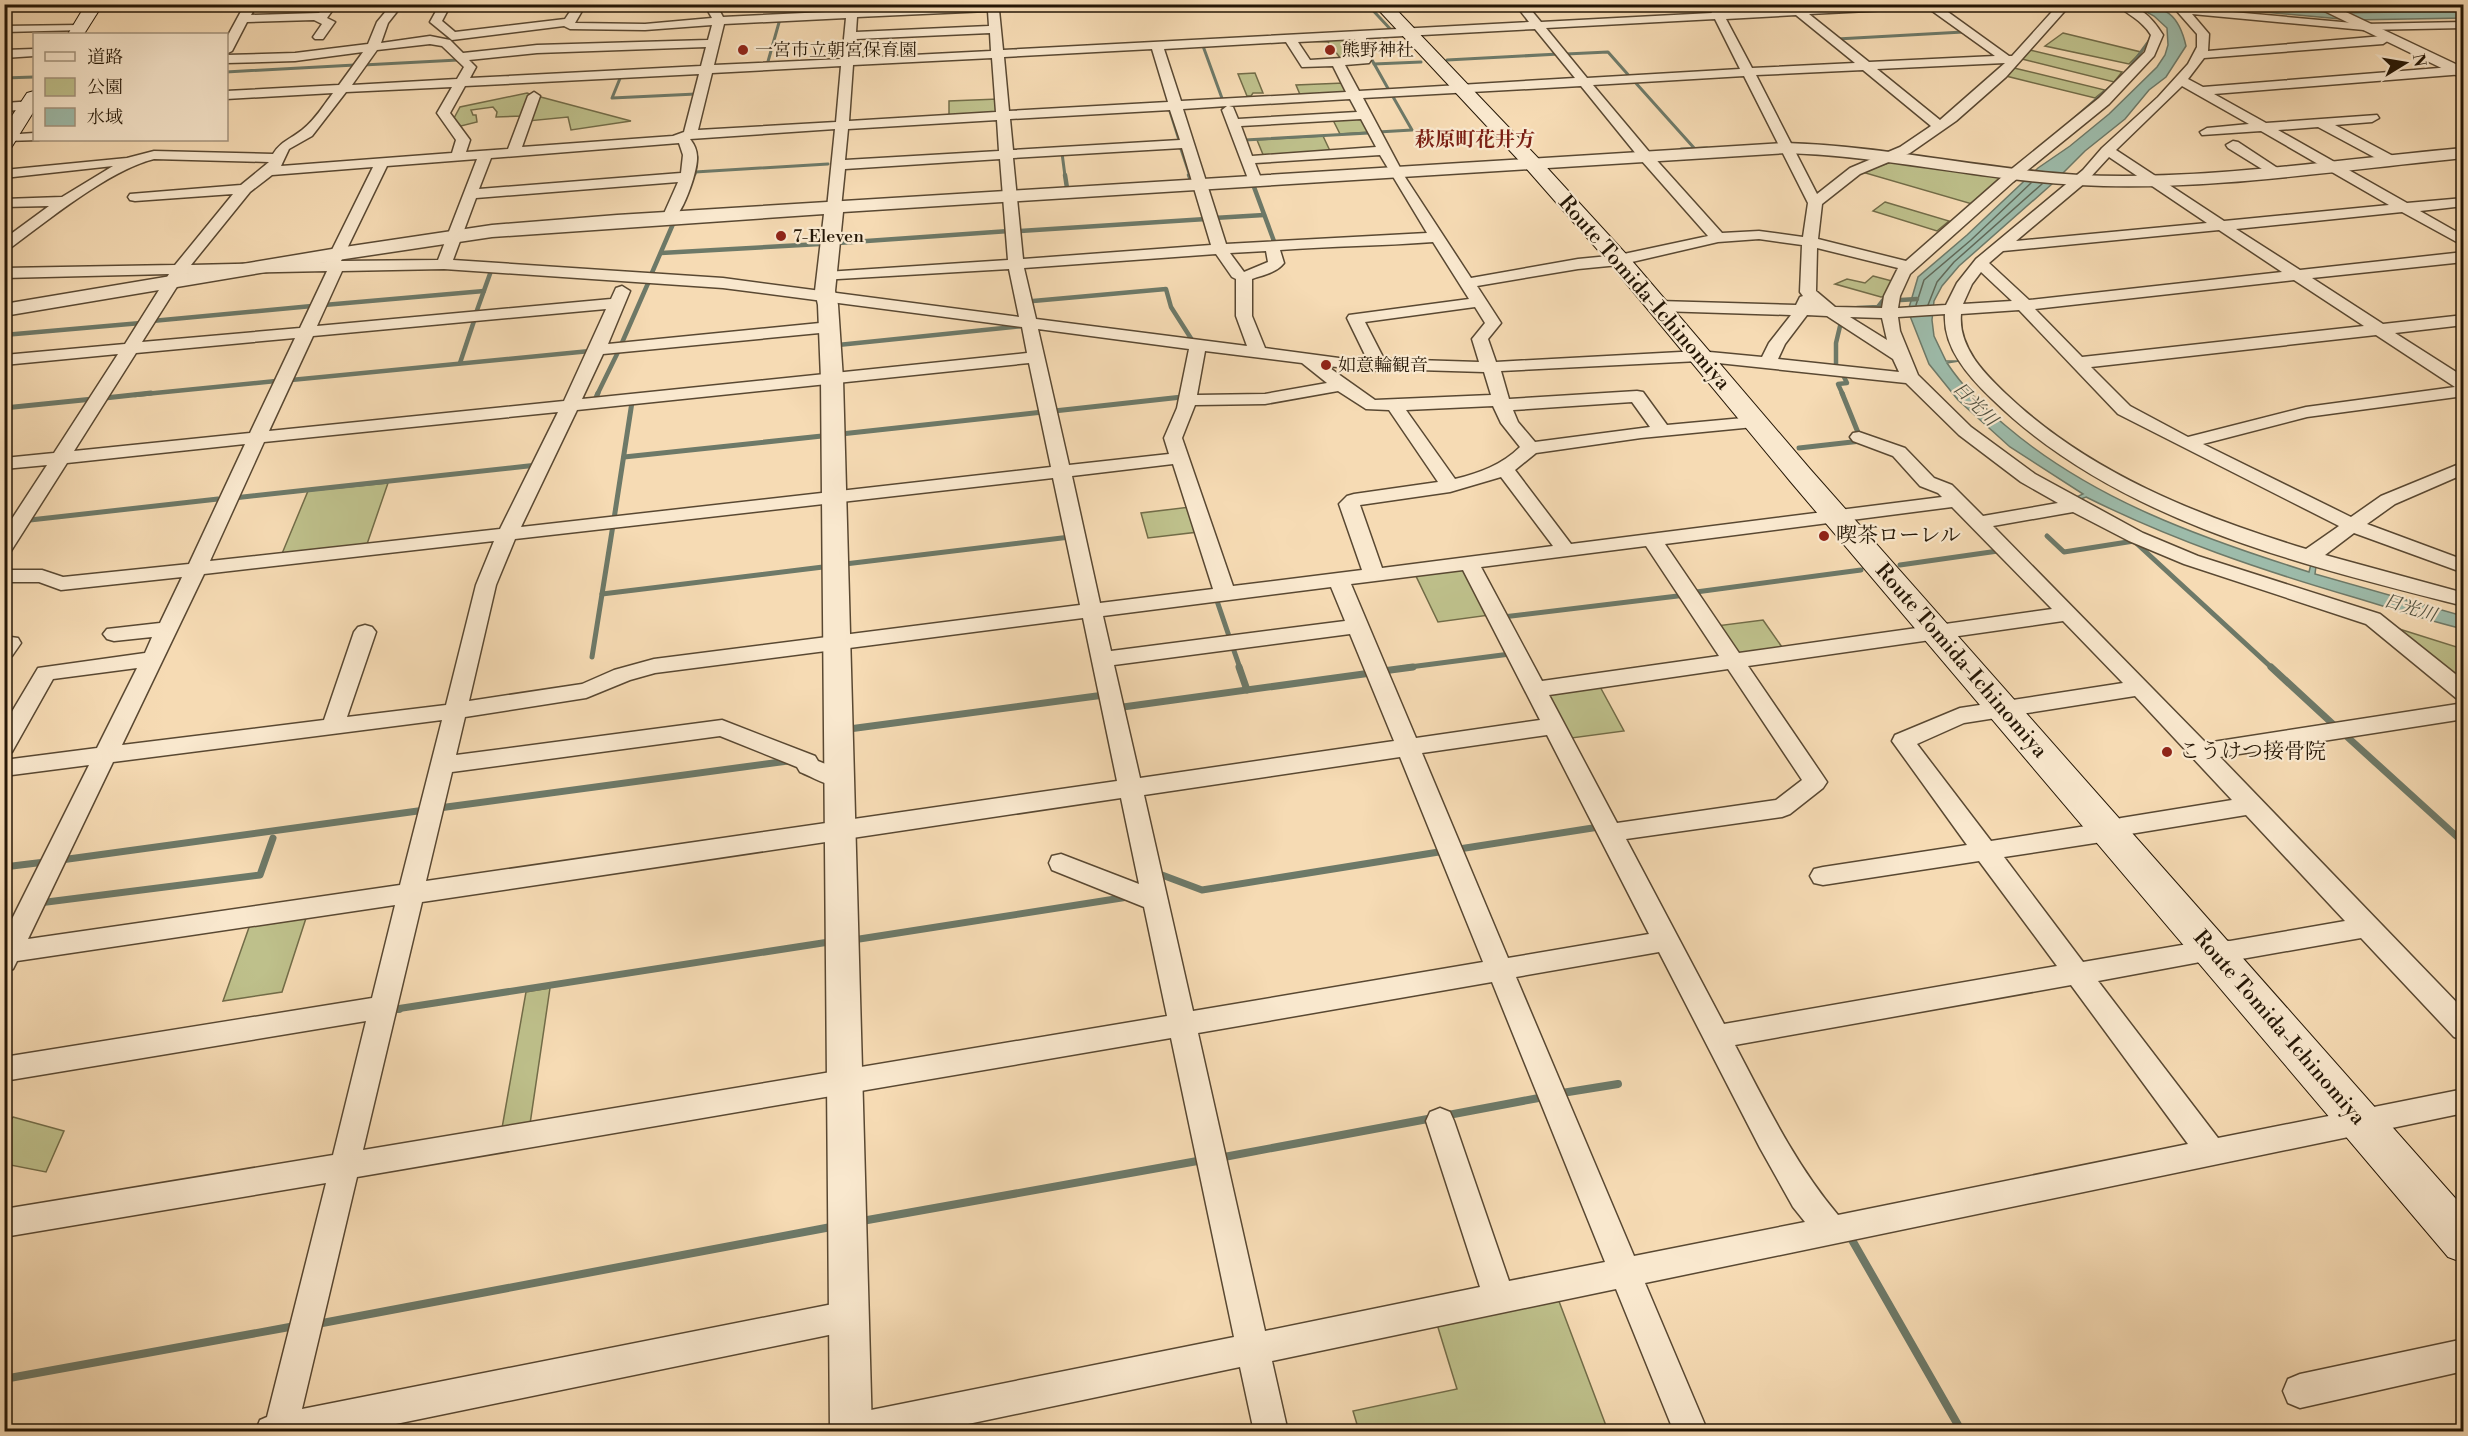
<svg xmlns="http://www.w3.org/2000/svg" width="2468" height="1436" font-family="'Libre Bodoni','Noto Serif JP',serif">
<style>
.green{fill:#bec08b;stroke:#726c48;stroke-width:1.5}
.water{fill:#9dbbaa;stroke:#6d7968;stroke-width:1.5}
.lines{fill:none;stroke-linecap:round;stroke-linejoin:round}
.shore{stroke:#616958;stroke-width:1.5}
.stream-far4{stroke:#6d7968;stroke-width:3}
.stream-far3{stroke:#6d7968;stroke-width:4.5}
.stream-far2{stroke:#6d7968;stroke-width:5}
.stream-far1{stroke:#6d7968;stroke-width:7}
.stream{stroke:#6d7968;stroke-width:8}
.minor-casing{stroke:#594832;stroke-width:3}
.tertiary-casing{stroke:#594832;stroke-width:3}
.secondary-casing{stroke:#251706;stroke-width:2}
.minor{fill:#f9e8ce;fill-rule:evenodd}
.tertiary{fill:#f9e8ce;fill-rule:evenodd}
.secondary{fill:#f9e8ce;fill-rule:evenodd}
.poi-dot{fill:#8f2418;stroke:#f9e8ce;stroke-width:2}
.labels{text-anchor:middle;dominant-baseline:central;stroke-width:4.5;stroke-linejoin:round;paint-order:stroke}
.far-poi-label{font-size:18px;fill:#251706;stroke:#f9e8ce;text-anchor:start}
.far-water-label{font-size:18px;font-style:italic;fill:#4f503f;stroke:#f9e8ce}
.far-quarter-label{font-size:20px;font-weight:bold;fill:#7a1f14;stroke:#f9e8ce}
.street-label{font-size:21px;fill:#251706;stroke:#f9e8ce}
.poi-label{font-size:21px;fill:#251706;stroke:#f9e8ce;text-anchor:start}
</style>
<rect width="100%" height="100%" fill="#f6dbb4"/>
<filter id="stains"><feTurbulence type="fractalNoise" baseFrequency=".00333" numOctaves="4"/><feColorMatrix values="0 0 0 0 .2 0 0 0 0 .09 0 0 0 0 .02 0 0 0 .5 -.17"/></filter>
<radialGradient id="worn" r=".72"><stop offset=".6" stop-color="#630" stop-opacity="0"/><stop offset="1" stop-color="#630" stop-opacity=".3"/></radialGradient>
<!-- green -->
<g class="green">
<polygon points="2063,33 2141,52 2129,64 2045,46"/>
<polygon points="1356,38 1360,58 1341,59 1328,42 1304,41"/>
<polygon points="2030,50 2122,72 2114,82 2022,59"/>
<polygon points="2014,68 2105,90 2095,98 2006,76"/>
<polygon points="1255,73 1263,93 1253,93 1251,96 1247,96 1238,74"/>
<polygon points="1344,83 1350,94 1301,97 1296,85"/>
<polygon points="527,93 532,95 523,116 496,117 497,112 493,107 471,110 473,115 476,115 477,122 461,126 453,120 460,107"/>
<polygon points="537,96 631,121 571,130 568,117 528,121"/>
<polygon points="998,99 999,114 949,117 949,101"/>
<polygon points="1361,117 1370,132 1340,134 1332,118"/>
<polygon points="1323,136 1331,153 1264,157 1257,140"/>
<polygon points="1897,160 2004,178 1972,204 1862,172"/>
<polygon points="1885,202 1949,221 1937,231 1873,211"/>
<polygon points="1873,276 1892,281 1887,296 1881,297 1835,284 1847,279 1865,283"/>
<polygon points="388,483 366,547 281,556 308,491"/>
<polygon points="1190,507 1198,532 1148,538 1141,513"/>
<polygon points="1464,568 1490,615 1438,622 1415,574"/>
<path d="M1763,620L1784,650C1741,656 1743,665 1716,626Z"/>
<polygon points="2393,627 2463,649 2463,687"/>
<polygon points="1598,683 1624,731 1564,739 1540,691"/>
<polygon points="308,912 282,992 223,1001 252,919"/>
<polygon points="550,988 530,1124 502,1128 526,992"/>
<polygon points="13,1117 64,1131 46,1172 5,1164 5,1128"/>
<polygon points="1557,1296 1608,1431 1359,1431 1353,1411 1457,1389 1436,1321"/>
</g>
<!-- water -->
<g class="water">
<path d="M2134,5C2166,5 2179,15 2186,46L2166,77L2149,90L2125,119L2085,151L2052,184L1959,266L1942,286L1934,301L1932,320L1934,336L1946,361H1959L1947,363C1963,387 1984,408 2006,426C2093,500 2201,538 2309,572L2311,564L2316,566L2315,574L2463,616V629C2426,620 2390,608 2353,597C2261,570 2172,540 2086,497L2073,502L2070,500L2083,494L2010,447L1958,400L1929,364L1908,311L1918,277L1967,235L2038,168L2070,146L2109,114L2157,67L2165,55L2168,45L2167,28L2154,16Z"/>
<polygon points="2186,5 2232,5 2338,13 2463,11 2463,18 2352,20"/>
</g>
<g class="lines">
<!-- shore -->
<g class="shore">
<polyline points="1916,305 1924,280 1971,240 2031,183"/>
<polyline points="1928,305 1937,282 1954,262 2042,184"/>
</g>
<!-- stream-far4 -->
<g class="stream-far4">
<polyline points="1367,4 1393,32"/>
<polyline points="1366,37 1372,60 1390,92"/>
<polyline points="1837,39 1963,32"/>
<polyline points="1203,46 1223,101"/>
<polyline points="1566,54 1608,52 1631,78"/>
<polyline points="1447,60 1559,54"/>
<polyline points="1374,64 1421,62"/>
<polyline points="767,65 780,19 785,19"/>
<polyline points="361,67 363,65 458,60"/>
<polyline points="226,72 355,65"/>
<polyline points="616,77 621,76 612,98 696,94"/>
<polyline points="4,78 34,77"/>
<polyline points="1634,81 1695,149"/>
<polyline points="1169,108 1180,143"/>
<polyline points="2068,124 2124,75 2149,41"/>
<polyline points="1378,132 1412,130 1392,95"/>
<polyline points="1245,140 1369,133"/>
<polyline points="1180,146 1190,176"/>
<polyline points="695,149 697,157 695,174"/>
<polyline points="1681,149 1707,148"/>
<polyline points="1062,153 1065,176"/>
<polyline points="695,172 828,164"/>
</g>
<!-- stream-far3 -->
<g class="stream-far3">
<polyline points="1065,175 1067,188"/>
<polyline points="1189,175 1191,180"/>
<polyline points="1254,187 1275,244"/>
<polyline points="1214,218 1264,215"/>
<polyline points="1020,231 1206,219"/>
<polyline points="838,243 1009,231 1009,233"/>
<polyline points="661,253 820,244"/>
<polyline points="651,275 673,224"/>
<polyline points="1901,300 1917,299"/>
<polyline points="1033,301 1166,289 1171,307 1192,340"/>
<polyline points="324,305 484,291"/>
<polyline points="1857,308 1878,307 1885,298"/>
<polyline points="476,313 491,271"/>
<polyline points="152,321 312,306"/>
<polyline points="4,335 141,323"/>
<polyline points="621,345 649,281"/>
<polyline points="838,345 1023,326"/>
<polyline points="460,363 475,318"/>
<polyline points="1836,365 1836,343 1841,322"/>
<polyline points="289,384 291,380 590,351 589,354"/>
<polyline points="135,395 276,381"/>
<polyline points="597,395 618,352"/>
<polyline points="1843,395 1838,384 1847,383 1843,375"/>
</g>
<!-- stream-far2 -->
<g class="stream-far2">
<polyline points="1842,393 1859,435 1863,436"/>
<polyline points="105,398 151,393"/>
<polyline points="598,400 595,400 598,393"/>
<polyline points="4,408 93,399"/>
<polyline points="1054,411 1182,397"/>
<polyline points="841,434 1043,412"/>
<polyline points="1799,448 1861,441"/>
<polyline points="624,457 822,436"/>
<polyline points="234,498 537,465"/>
<polyline points="614,519 632,402"/>
<polyline points="30,520 218,499"/>
<polyline points="2047,536 2064,552 2134,541 2272,668"/>
<polyline points="845,564 1070,537"/>
<polyline points="1900,565 1998,551"/>
<polyline points="1696,592 1861,570"/>
<polyline points="602,594 823,567"/>
<polyline points="1216,598 1230,639"/>
<polyline points="1503,617 1686,595"/>
<polyline points="1232,645 1240,668"/>
<polyline points="592,657 613,525"/>
<polyline points="1402,668 1510,654 1508,651"/>
</g>
<!-- stream-far1 -->
<g class="stream-far1">
<polyline points="1239,667 1247,690"/>
<polyline points="2271,667 2335,726"/>
<polyline points="1383,671 1413,667"/>
<polyline points="1123,707 1371,673"/>
<polyline points="849,729 1104,695"/>
<polyline points="2343,733 2464,843"/>
<polyline points="439,808 788,761"/>
<polyline points="1459,849 1599,827"/>
<polyline points="61,860 425,810"/>
<polyline points="4,867 45,862"/>
<polyline points="1162,875 1202,890 1445,851"/>
<polyline points="39,903 260,875 273,838"/>
<polyline points="853,940 1128,897"/>
<polyline points="396,1009 829,942"/>
</g>
<!-- stream -->
<g class="stream">
<polyline points="396,1009 399,1009"/>
<polyline points="1562,1093 1618,1084"/>
<polyline points="1443,1116 1544,1097"/>
<polyline points="1224,1157 1433,1118"/>
<polyline points="862,1221 1203,1160"/>
<polyline points="1848,1233 1962,1432"/>
<polyline points="317,1324 831,1227"/>
<polyline points="4,1379 295,1326"/>
</g>
<defs>
<g id="minor">
<polygon points="4,4 51,4 46,7 4,9"/>
<polygon points="245,4 256,6 251,15 319,13 326,4 337,4 327,18 335,22 323,39 315,39 313,37 322,24 314,20 247,22 232,51 226,54 226,39"/>
<path d="M392,4H403L388,23L381,43L430,36L450,40L463,53L537,45L708,40L712,25L645,30L570,29L564,26L452,40L430,22L440,4H451L442,21L455,32L565,19L575,4H586L575,23L645,24L712,18L704,4H716L723,17L847,11V4H859L858,11L981,4H1044L1039,8L999,10L1003,50L1529,22L1515,4H1526L1541,22L1712,13L1708,4H1719L1723,12L1789,9L1794,5L1801,8L1870,4H1948L1941,7L2009,56H2012L2059,4H2071L2006,77L1956,121L1910,153L1860,174L1822,204L1818,239L1906,261L2003,176L2099,98L2145,52L2151,35C2142,20 2128,15 2116,4C2139,4 2151,16 2163,35L2154,56L2109,104L2013,182L1910,274L1900,296L1898,308L1946,305L1957,283L1976,259L2083,170L2102,148L2158,97L2188,64L2197,47V34L2175,9L2177,7L2364,24L2464,22V28L2364,30L2192,14L2209,34L2208,51L2383,36L2389,40L2383,44L2204,58L2188,79L2203,87L2464,66V74L2214,94L2266,123L2377,115L2379,118L2372,122L2335,125L2395,157L2397,160L2395,163H2385L2318,127L2278,130L2407,203L2464,198V206L2420,211L2464,236V246L2402,212L2236,229L2300,270L2464,252V262L2312,278L2383,324L2464,315V325L2395,333L2464,377V396L2307,417L2203,444L2351,517L2381,496L2464,462V474L2395,504L2367,524L2464,560V573L2354,533L2325,555L2464,593V606C2299,564 2117,521 1992,399C1969,377 1943,348 1945,314L1898,317L1900,331L1918,375L1971,427L2035,474L2143,533L2198,556L2380,614L2464,681V700L2456,698L2366,624L2184,564L2129,541L2073,512L1993,526L2206,743L2464,703V719L2220,757L2464,1010V1040L2454,1037L2361,938L2230,961L2211,960L2098,981L2218,1138L2464,1089V1113L1645,1283L1708,1432H1674L1616,1289L1272,1361L1288,1432H1254L1240,1367L930,1432H834L839,1419L851,1414L1234,1337L1171,1038L357,1177L302,1409L848,1301L859,1305L864,1316L859,1327L848,1331L357,1432H255L260,1420L267,1417L326,1183L4,1237V1209L333,1155L366,1021L4,1081V1057L372,998L395,905L17,961L13,969L4,972V935L89,765L4,776V760L97,748L137,668L53,679L12,752L4,754V725L38,668L145,653L152,637L114,641L107,639L103,634L107,629L160,623L182,577L61,590L39,582H4V570H42L63,577L189,564L245,444L67,463L11,551L4,553V531L47,465L4,469V458L54,453L118,354L4,365V355L125,344L169,274L4,278V268L175,265L233,194L135,201L130,200L128,197L130,194L241,185L269,162L154,159C109,170 47,221 9,249L4,250V239L49,206L4,207V199L62,197L113,166L4,178V170L127,158L154,151L273,154C281,141 291,139 302,130C315,120 323,106 333,93L226,99V91L339,85L363,52L295,61L226,63V55L295,53L368,44L377,22ZM1928,8L1995,56L1869,62L1809,14ZM988,11L989,26L856,32L857,17ZM1796,15L1855,63L1752,68L1726,19ZM846,18L842,59L714,65L724,24ZM1715,19L1740,69L1587,78L1546,28ZM1535,29L1575,78L1359,91L1345,65L1369,63L1371,60L1366,38ZM990,33L991,51L854,58L856,39ZM1355,39L1358,57L1310,60L1298,42ZM1286,42L1302,67L1333,66L1346,92L1181,101L1164,49ZM430,44L442,46L464,67L457,79L352,85L377,50ZM706,47L701,66L470,78L476,67L469,60L537,53ZM1152,49L1168,102L1009,111L1004,57ZM992,58L996,112L849,121L853,65ZM2005,63L1940,120L1877,69ZM841,66L836,122L698,130L712,73ZM1863,70L1931,126L1900,147L1850,168L1817,194L1756,75ZM699,74L684,132L673,136L522,147L540,96L534,92L528,96L508,149L466,152L470,140L450,113L465,86ZM1744,76L1808,203L1803,237L1759,231L1722,233L1651,154L1593,85ZM1581,86L1641,160L1708,236L1619,255L1578,259L1471,278L1405,177L1363,98ZM2182,86L2249,124L2207,128L2200,132L2202,135L2261,131L2389,205L2224,221L2116,150ZM452,87L437,113L456,140L452,153L281,166L289,149L312,136L346,92ZM1350,99L1357,112L1238,119L1233,107L1229,106ZM1227,106L1222,110L1250,184H1260L1262,181L1255,163L1380,155L1427,233L1226,244L1183,109ZM1170,110L1180,140L1013,150L1010,119ZM1361,119L1376,147L1252,156L1241,126ZM997,120L999,151L845,160L848,129ZM835,129L827,208L834,212L841,208L845,169L1000,159L1008,260L826,272L818,277L821,280L1009,269L1019,317L723,278L453,260L476,198L678,182L662,218L669,222C682,219 698,170 697,157C697,150 694,144 690,139ZM679,143L683,155L681,173L479,189L491,158ZM1182,148L1211,245L1023,259L1013,158ZM2109,157L2207,223L2016,241L2086,182ZM477,159L438,260L341,261L387,166ZM373,167L326,262L191,265L250,192L272,175ZM2219,230L2282,272L2029,300L1989,263L2003,251ZM1759,239L1802,245L1800,292L1803,296L1800,297L1796,305L1659,301L1651,306L1659,311L1791,315L1769,343L1762,357L1699,351L1496,362L1488,339L1501,323L1477,286L1578,269L1619,265L1718,242ZM1433,242L1469,299L1349,315L1347,318L1367,359L1339,358L1265,348L1252,316V279C1263,275 1276,273 1284,263L1280,250C1331,246 1382,246 1433,242ZM1817,248L1898,268L1884,296L1882,308L1835,307L1816,291ZM1266,251L1268,262L1244,272L1230,253ZM1216,254L1232,277L1236,279V316L1247,346L1036,319L1024,268ZM444,269L723,288L1022,327L1027,353L582,399L603,354L830,332L838,327L830,322L608,344L630,291L622,286L616,288L611,299L317,326L342,271ZM327,271L300,328L142,342L185,274ZM1981,272L2012,301L1963,304L1972,284ZM2294,280L2364,326L2082,357L2035,309ZM1475,307L1485,323L1472,339L1479,362L1384,359L1365,322ZM606,309L564,401L269,431L313,336ZM2019,310L2118,414L2339,526L2306,549C2198,516 2089,473 2006,394C1984,373 1958,347 1961,314ZM1807,315L1827,316L1893,359L1899,372L1778,359L1785,344ZM1850,317L1882,318L1887,340ZM1038,329L1189,349L1177,408L1164,438L1169,454L1069,465ZM2376,335L2455,387L2306,407L2188,437L2130,406L2091,367ZM295,338L250,433L74,451L136,353ZM1205,351L1302,363L1327,383L1265,394L1197,395ZM1699,361L1906,383L1959,435L2021,482L2058,503L1983,516L1952,485L1934,478L1905,448L1859,432L1853,433L1850,437L1853,441L1893,456L1920,486L1938,493L1942,497L1571,544L1515,470L1536,453L1641,438L1754,427L1760,426L1763,422L1760,418L1754,417L1667,425L1643,392L1637,391L1509,399L1501,371ZM1029,363L1051,467L521,527L577,410ZM1327,366L1379,371L1385,369L1484,372L1491,395L1375,400ZM1338,391L1366,409L1389,410L1438,482L1354,494L1347,496L1339,504L1362,570L1233,586L1182,438L1195,405L1265,404ZM1632,402L1650,427L1535,442L1518,422L1513,410ZM1493,406L1501,423L1520,447C1502,465 1479,473 1455,479L1406,410ZM558,412L500,529L210,561L264,442ZM1173,464L1213,589L1100,603L1072,476ZM1501,477L1553,546L1382,568L1360,505L1450,492ZM1053,478L1080,605L654,659L614,670L582,684L469,701L496,585L515,539ZM1952,507L2052,609L1739,653L1665,544ZM494,541L476,585L446,705L347,717L376,632L372,627L365,625L358,627L354,632L324,720L122,745L204,574ZM1646,546L1719,656L1542,681L1481,567ZM1463,570L1540,720L1416,738L1351,584ZM1331,587L1345,621L1111,651L1103,616ZM1083,618L1117,781L426,881L452,772L720,736L797,767L800,772C815,778 832,790 848,785L852,779L848,773L818,761L815,756L722,720L456,755L465,717L586,698L630,680L655,673ZM2063,621L2123,683L1960,708L1895,735L1892,741L1967,845L1823,867L1814,869L1810,876L1814,883L1823,885L1979,861L2057,966L1724,1024L1626,839L1782,817L1790,814L1823,788L1827,782L1823,776L1748,666ZM1350,634L1394,741L1140,778L1114,665ZM1728,669L1802,780L1776,800L1617,823L1549,695ZM2135,696L2232,800L2121,818L2105,823L1991,841L1917,744L1964,723ZM442,720L400,885L28,939L113,762ZM1547,735L1649,934L1508,958L1422,753ZM1400,757L1483,962L1193,1011L1144,795ZM1121,798L1139,884L1061,854L1052,856L1049,863L1052,870L1144,907L1167,1016L363,1150L422,902ZM2246,815L2345,921L2230,941L2211,940L2083,962L2004,857L2108,841L2124,835ZM1659,952L1760,1148L1793,1207L1805,1222L1634,1256L1516,977ZM1492,982L1605,1262L1509,1281L1454,1121L1450,1112L1440,1108L1430,1112L1426,1121L1480,1287L1265,1331L1198,1033ZM2071,985L2188,1144L1838,1215C1795,1164 1766,1104 1735,1045Z"/>
<polygon points="2270,4 2464,4 2464,10 2341,11 2275,7"/>
<polygon points="80,25 86,28 84,30 4,32 4,26"/>
<polygon points="34,49 34,56 4,58 4,50"/>
<polygon points="34,101 34,109 4,111 4,103"/>
<polygon points="34,133 34,140 39,140 4,141 4,135"/>
<polygon points="2233,141 2238,142 2282,171 2280,174 2270,174 2228,148 2226,145"/>
<polygon points="4,636 18,638 21,643 12,656 4,658"/>
<polygon points="2464,1339 2464,1371 2300,1408 2288,1403 2283,1391 2288,1379 2300,1374"/>
</g>
<g id="tertiary">
<polygon points="2310,4 2329,4 2464,68 2464,79"/>
<path d="M1786,143C1885,146 1981,169 2079,175C2204,181 2339,159 2464,148V158C2339,170 2203,192 2079,185C1981,180 1885,156 1786,153L843,212L835,291L838,305L843,379L872,1432H830L821,379L818,305L815,291L824,214L492,237L338,260L4,316V304L338,248L492,225L617,215Z"/>
</g>
<g id="secondary">
<polygon points="86,4 103,4 84,34 68,34"/>
<polygon points="1373,4 1391,4 1539,159 1627,255 1810,469 2464,1208 2464,1263 2448,1257 1790,481 1611,265 1525,167"/>
<polygon points="34,91 34,111 11,148 4,150 4,128 27,93"/>
</g>
</defs>
<!-- minor casing -->
<use href="#minor" class="minor-casing"/>
<!-- tertiary casing -->
<use href="#tertiary" class="tertiary-casing"/>
<!-- secondary casing -->
<use href="#secondary" class="secondary-casing"/>
<!-- minor -->
<use href="#minor" class="minor"/>
<!-- tertiary -->
<use href="#tertiary" class="tertiary"/>
<!-- secondary -->
<use href="#secondary" class="secondary"/>
</g>
<!-- markers -->
<g class="poi-dot">
<circle cx="743" cy="50" r="6"/>
<circle cx="1330" cy="50" r="6"/>
<circle cx="781" cy="236" r="6"/>
<circle cx="1326" cy="365" r="6"/>
<circle cx="1824" cy="536" r="6"/>
<circle cx="2167" cy="752" r="6"/>
</g>
<g class="labels">
<!-- far-poi labels -->
<g class="far-poi-label">
<text x="755" y="50">一宮市立朝宮保育園</text>
<text x="1342" y="50">熊野神社</text>
<text x="793" y="236">7-Eleven</text>
<text x="1338" y="365">如意輪観音</text>
</g>
<!-- far-water labels -->
<g class="far-water-label">
<text transform="translate(1975 404) rotate(45)">日光川</text>
<text transform="translate(2410 608) rotate(17)">日光川</text>
</g>
<!-- far-quarter labels -->
<g class="far-quarter-label">
<text x="1475" y="140">萩原町花井方</text>
</g>
<!-- street labels -->
<g class="street-label">
<text transform="translate(1644 293) rotate(49)">Route Tomida-Ichinomiya</text>
<text transform="translate(1961 661) rotate(49)">Route Tomida-Ichinomiya</text>
<text transform="translate(2279 1028) rotate(49)">Route Tomida-Ichinomiya</text>
</g>
<!-- poi labels -->
<g class="poi-label">
<text x="1836" y="536">喫茶ローレル</text>
<text x="2179" y="752">こうけつ接骨院</text>
</g>
</g>
<!-- margin -->
<rect width="2468" height="1436" fill="none" stroke="#f6dbb4" stroke-width="24"/>
<rect x="6" y="6" width="2456" height="1424" fill="none" stroke="#251706" stroke-width="3"/>
<rect x="12" y="12" width="2444" height="1412" fill="none" stroke="#251706" stroke-width="1.5"/>
<!-- legend -->
<rect x="33" y="33" width="195" height="108" fill="#f9e8ce" stroke="#a4947e" stroke-width="1.5"/>
<rect x="45" y="52" width="30" height="9" fill="#f9e8ce" stroke="#a4947e" stroke-width="1.5"/>
<text x="87" y="63" font-size="18" fill="#251706">道路</text>
<rect x="45" y="78" width="30" height="18" fill="#bec08b" stroke="#a4947e" stroke-width="1.5"/>
<text x="87" y="93" font-size="18" fill="#251706">公園</text>
<rect x="45" y="108" width="30" height="18" fill="#9dbbaa" stroke="#a4947e" stroke-width="1.5"/>
<text x="87" y="123" font-size="18" fill="#251706">水域</text>
<!-- north arrow -->
<g transform="translate(2405 63) rotate(79)" stroke="#f9e8ce" stroke-width="4.5" paint-order="stroke">
<path d="M0-4.5L10 22L0 15L-10 22Z" fill="#251706"/>
<text y="-9" font-size="16" font-weight="bold" text-anchor="middle" fill="#251706">N</text>
</g>
<rect width="100%" height="100%" filter="url(#stains)"/>
<rect width="100%" height="100%" fill="url(#worn)"/>
</svg>
